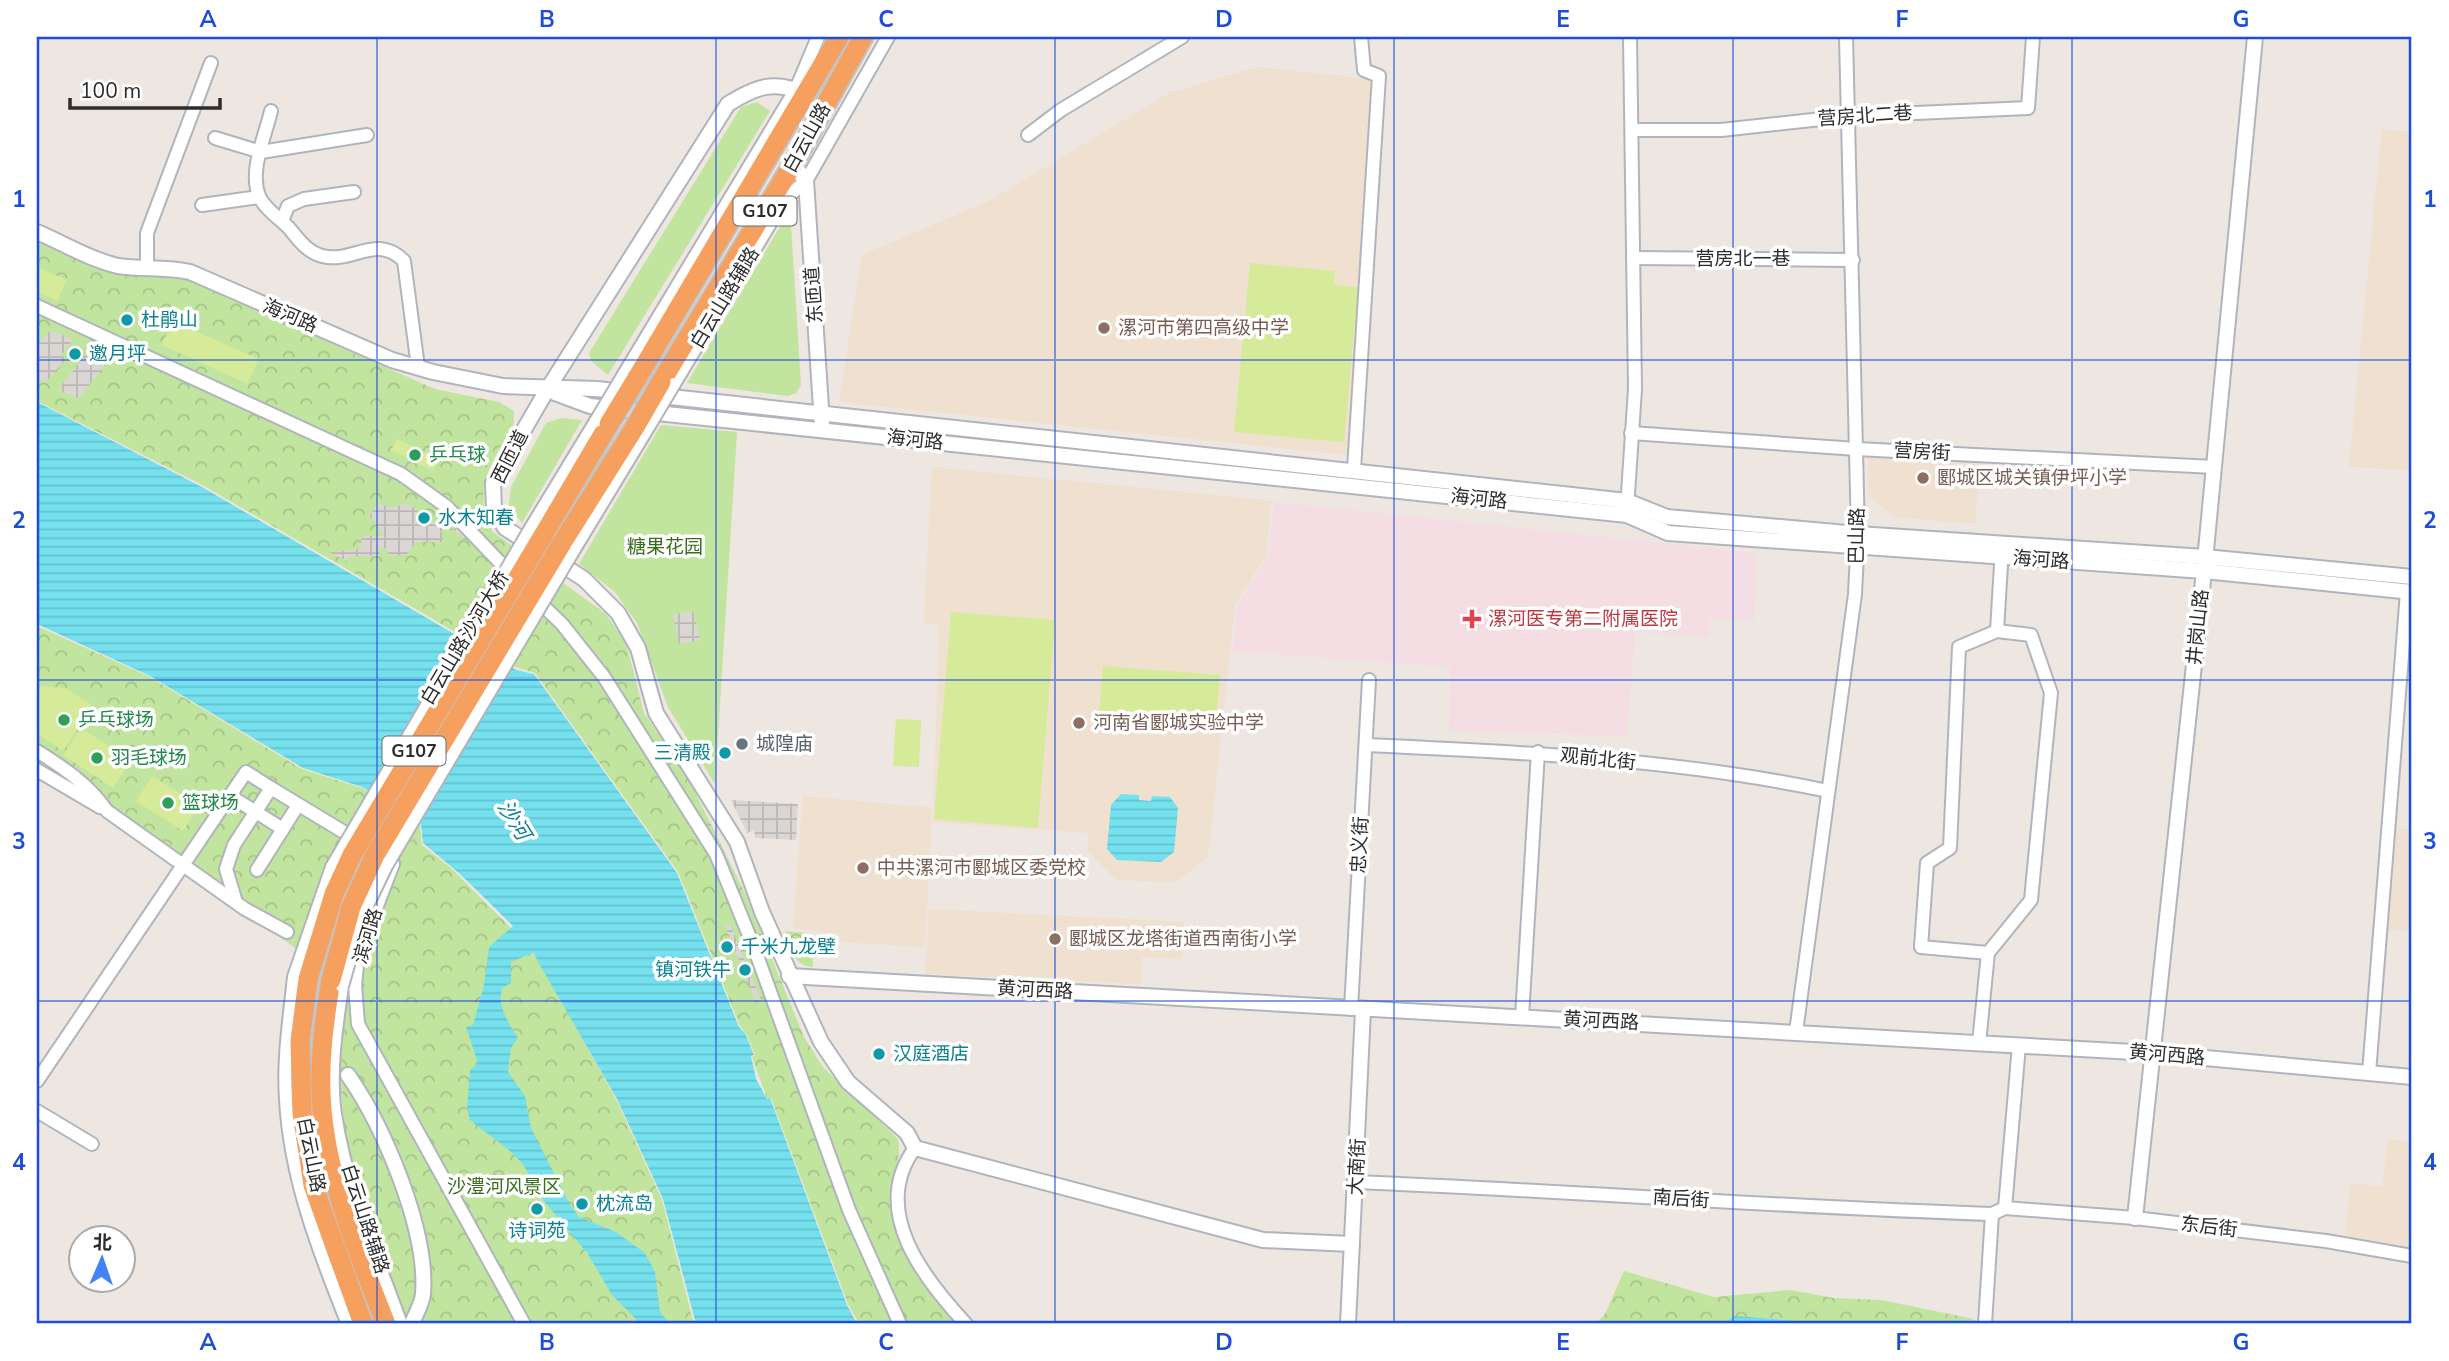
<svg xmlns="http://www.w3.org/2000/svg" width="2449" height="1361" font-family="'Nunito Sans','Noto Sans SC',sans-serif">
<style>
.education{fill:#efe0d0}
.medical{fill:#f4dee3}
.park{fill:url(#park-crowns)}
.garden{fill:#c1e49e}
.pitch{fill:#d5eb9a}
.plaza{fill:url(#plaza-grid)}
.water{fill:url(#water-rules)}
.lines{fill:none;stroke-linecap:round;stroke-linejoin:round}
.minor-casing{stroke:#b0b5bd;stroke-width:16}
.tertiary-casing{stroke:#b0b5bd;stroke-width:18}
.trunk-casing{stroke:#c4c4c4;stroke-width:23}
.minor{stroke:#fff;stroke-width:12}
.tertiary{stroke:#fff;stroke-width:14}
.trunk{stroke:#f6a060;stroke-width:19}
.minor-bridge-casing{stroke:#b0b5bd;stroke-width:16;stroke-linecap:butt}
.trunk-bridge-casing{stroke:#c4c4c4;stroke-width:23;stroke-linecap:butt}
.minor-bridge{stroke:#fff;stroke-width:12}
.trunk-bridge{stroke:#f6a060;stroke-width:19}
.grid{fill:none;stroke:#1d4ed8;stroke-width:2;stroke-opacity:0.55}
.culture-dot{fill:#0f9aa8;stroke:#fff;stroke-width:2.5}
.education-dot{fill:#8d6e63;stroke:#fff;stroke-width:2.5}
.leisure-dot{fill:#2e9e5b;stroke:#fff;stroke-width:2.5}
.health-dot{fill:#e0444e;stroke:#fff;stroke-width:2.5}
.worship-dot{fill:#6b7280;stroke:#fff;stroke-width:2.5}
.labels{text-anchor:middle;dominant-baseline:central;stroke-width:7;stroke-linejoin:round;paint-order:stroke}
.shield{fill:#fff;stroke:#6c6c6c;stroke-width:2}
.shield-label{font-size:18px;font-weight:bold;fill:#2d2d2d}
.street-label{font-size:19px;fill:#2d2d2d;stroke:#fff}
.culture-label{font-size:19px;fill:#0d838f;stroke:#fff;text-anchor:start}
.education-label{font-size:19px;fill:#785e54;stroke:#fff;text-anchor:start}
.leisure-label{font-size:19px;fill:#27864d;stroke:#fff;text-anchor:start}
.park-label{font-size:19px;fill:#396c1c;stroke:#fff}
.health-label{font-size:19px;fill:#be3a42;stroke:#fff;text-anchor:start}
.worship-label{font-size:19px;fill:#5b616d;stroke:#fff;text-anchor:start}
.water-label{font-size:21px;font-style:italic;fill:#0f7f99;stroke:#fff}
.neatline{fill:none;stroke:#1d4ed8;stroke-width:2.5}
.grid-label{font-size:23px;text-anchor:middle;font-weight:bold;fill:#1d4ed8}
</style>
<defs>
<pattern id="park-crowns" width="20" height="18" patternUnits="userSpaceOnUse" patternTransform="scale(1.75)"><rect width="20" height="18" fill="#c1e49e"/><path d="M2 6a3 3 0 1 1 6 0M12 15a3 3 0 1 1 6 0" fill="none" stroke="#a6c488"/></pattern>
<pattern id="plaza-grid" width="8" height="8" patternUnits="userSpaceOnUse" patternTransform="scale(1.75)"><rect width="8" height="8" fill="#dad6d3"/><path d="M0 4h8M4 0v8" fill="none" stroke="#bbb8b5"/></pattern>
<pattern id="water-rules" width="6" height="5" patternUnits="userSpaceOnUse" patternTransform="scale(1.75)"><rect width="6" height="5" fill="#75e1ee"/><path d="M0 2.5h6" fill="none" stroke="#66c1cc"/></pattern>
</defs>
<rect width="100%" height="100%" fill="#eee6e0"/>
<!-- education -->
<g class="education">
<polygon points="1258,67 1373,79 1349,455 839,402 862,255 989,201 1169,93"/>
<polygon points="2382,129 2412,133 2412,470 2349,467"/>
<polygon points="1868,454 1980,459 1975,524 1895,517 1868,496"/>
<polygon points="932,467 1271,501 1266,556 1235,604 1208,857 1176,882 1116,880 1088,852 1088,833 933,822 939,626 924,623"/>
<polygon points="803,796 932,808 925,947 840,942 841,934 793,928"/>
<polygon points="2391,828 2412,829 2412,931 2384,929"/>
<polygon points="929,909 1184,922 1182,959 1142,957 1141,984 925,974"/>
<polygon points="2388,1139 2412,1142 2410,1249 2344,1242 2351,1183 2382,1187"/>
</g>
<!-- medical -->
<polygon class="medical" points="1274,502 1757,553 1754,621 1709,618 1708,637 1635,632 1627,736 1449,731 1450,667 1233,651 1237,606 1268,557"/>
<!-- park -->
<g class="park">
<path d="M37,240L113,272L187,280L435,389L499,402L514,411V423C494,462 470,488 493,532L606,614L626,643L644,713L685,772L745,893L804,1037L823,1067L898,1139C902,1161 893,1168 893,1186C893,1251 919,1276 957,1324H859L848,1304L771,1098H767L752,1057L755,1055L746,1033L740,1026L678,872L535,673L515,667L204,486L37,401Z"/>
<path d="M37,626L150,677L302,769L362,788L420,825L422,845L452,869L515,932L542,966L616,1099L662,1200L694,1324H409C381,1257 348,1175 342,1102C338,1065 342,1027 345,989L291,945L107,816L37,775Z"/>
<path d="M785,931L813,934V967C793,966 791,947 785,931Z"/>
<polygon points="1624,1271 1714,1297 1790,1290 1834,1298 1881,1300 1969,1318 1985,1324 1845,1324 1735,1316 1720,1324 1595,1324 1605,1314"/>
</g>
<!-- garden -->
<g class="garden">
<polygon points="757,102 770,111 608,375 591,361 589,353 741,107"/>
<polygon points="790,210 801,385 796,393 788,396 687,383"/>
<polygon points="74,341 89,348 58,388 47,383 67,359 62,355"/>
<polygon points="561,418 582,420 522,523 509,505 511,487 546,423"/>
<polygon points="661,425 737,432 715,784 668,707 637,623 615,592 579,564"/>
</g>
<!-- pitch -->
<g class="pitch">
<polygon points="1250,263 1335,271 1334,285 1358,287 1344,442 1234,432"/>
<polygon points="39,268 67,280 57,301 37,292"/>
<polygon points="173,321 259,359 247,384 162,345"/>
<polygon points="397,439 439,459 433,471 391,450"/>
<polygon points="951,612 1055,620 1038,828 934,819"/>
<polygon points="1103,666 1220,675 1216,722 1099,713"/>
<polygon points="42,686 65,688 91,704 92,723 87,730 80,726 63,751 37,733 37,692"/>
<polygon points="896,719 921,720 919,767 893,766"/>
<polygon points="81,728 131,760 113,788 63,755"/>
<polygon points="152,776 199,805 183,831 136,801"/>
</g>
<!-- plaza -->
<g class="plaza">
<polygon points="51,330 73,340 61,355 66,359 45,383 37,378 37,345"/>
<polygon points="86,354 106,364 79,398 58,390"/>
<polygon points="377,503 391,508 405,503 416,509 424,522 435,522 446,514 471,540 464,540 448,523 440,529 444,542 417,542 406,555 390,556 385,548 377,548 381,556 357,556 347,557 347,561 329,552 360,549 362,536 384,536 370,516"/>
<polygon points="693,611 700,640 679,644 673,615"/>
<polygon points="731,800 798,804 796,840 755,838 754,830 747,833"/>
<polygon points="730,924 761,1000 756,1002 725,926"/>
</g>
<!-- water -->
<g class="water">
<path d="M37,402L202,487L516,670L534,674L677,873L739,1027L745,1033L754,1055L751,1056L756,1079L767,1099L770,1098L847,1305L857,1324H696L663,1199L617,1099L533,953L511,962V983L502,988C497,1007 508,1022 518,1038L511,1048L508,1072L525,1096L531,1128L569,1203L579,1217L616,1232L645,1253L655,1272L660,1312L670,1324H641L612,1295L588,1254L533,1188C528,1156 493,1140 470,1120L467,1108L470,1070L478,1063L466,1027L473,1025L484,985L489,947L513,926L460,874L423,843L421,824L362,787L303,768L150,676L37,624Z"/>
<polygon points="1121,794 1139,795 1139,800 1151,801 1152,796 1170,797 1178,808 1174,852 1161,862 1117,860 1107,849 1111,805"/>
<polygon points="1735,1316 1845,1324 1720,1324"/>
</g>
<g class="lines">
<defs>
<g id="minor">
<path d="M271,111C265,137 249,170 259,196C264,208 280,219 289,228C298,239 307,252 322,256C353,264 376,233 404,261L418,367"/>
<polyline points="1632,130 1721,130 1849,116 2028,108 2033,37"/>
<polyline points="1028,135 1061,110 1182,37"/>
<polyline points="215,138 261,152 367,135"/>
<polyline points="202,205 259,197"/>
<polyline points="282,221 288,206 304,199 354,192"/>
<polyline points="1633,258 1853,260"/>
<polyline points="147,266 147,233 211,63"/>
<polyline points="37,306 401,474 447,507 513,576"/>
<polyline points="623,376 796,89 818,37"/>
<polyline points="674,384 784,200 806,181 888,37"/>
<polyline points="1631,433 1857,449 2214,467"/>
<polyline points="1354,469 1379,76 1364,70 1361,37"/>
<polyline points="1627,508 1635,389 1630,37"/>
<polyline points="531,528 596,421"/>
<polyline points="573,551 647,429"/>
<polyline points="536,599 562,624 604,677 716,854 755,950 849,1210 900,1324"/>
<polyline points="1997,631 2002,548"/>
<path d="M1366,745C1521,752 1676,759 1828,791"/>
<path d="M37,751C64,768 88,784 107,811L245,909L287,932"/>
<polyline points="37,770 100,807"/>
<polyline points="230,796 283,829"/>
<polyline points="384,858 393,864 358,955 355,985 358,1024 524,1324"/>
<polyline points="257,870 298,805"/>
<polyline points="236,902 226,869 234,845 271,788 357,840"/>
<path d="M294,977C290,1017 283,1058 286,1099C290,1177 319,1252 348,1324"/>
<path d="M342,986C336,1028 329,1072 335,1114C346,1187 376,1256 401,1324"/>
<polyline points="1351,1009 1369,680"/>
<polyline points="1522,1017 1538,752"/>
<polyline points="1796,1032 1855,594 1858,534 1846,37"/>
<polyline points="1979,1043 1988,953 2031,900 2051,693 2031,635 1997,631 1959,647 1950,848 1927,863 1921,947 1988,953"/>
<polyline points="2369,1073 2407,592"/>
<polyline points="37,1081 246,772 271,788"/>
<polyline points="37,1111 92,1144"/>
<path d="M915,1148C869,1210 924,1279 966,1324"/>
<path d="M1356,1182C1568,1191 1780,1207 1992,1214L2005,1208"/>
<polyline points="2005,1208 2135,1218 2326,1241 2412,1256"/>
<polyline points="2005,1208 2019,1045"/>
<polyline points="1985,1324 1992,1214"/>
</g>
<g id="tertiary">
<polyline points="793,164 806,181 822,423"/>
<path d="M37,232C63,243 91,260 118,266C142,270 165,266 190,272L392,360L433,372L503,386L597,389L1627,501L1667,517L1858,534L2205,557L2412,577"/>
<polyline points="555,393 590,406 1627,515 1668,533 2204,571 2412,592"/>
<path d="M533,546L505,528L494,509L493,483L547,390L728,104C755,87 775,79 805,94"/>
<polyline points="553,559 584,579 618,613 638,648 656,713 737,842 762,912 821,1042 848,1082 907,1133 915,1148 1263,1240 1352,1244"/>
<polyline points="789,976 2151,1053 2412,1077"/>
<path d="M348,1075C384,1127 428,1230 423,1294C422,1304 415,1315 412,1324"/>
<polyline points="2135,1218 2204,571 2255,37"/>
<polyline points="1348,1324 1363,1010"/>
</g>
<g id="trunk">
<polyline points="637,378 839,37"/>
<polyline points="661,382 793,164 863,37"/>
<polyline points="544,534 609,424"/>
<polyline points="562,543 635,427"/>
<polyline points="308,979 300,1041 302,1112 313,1185 363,1324"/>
<path d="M331,980C324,1023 318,1065 322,1109C328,1182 359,1256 386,1324"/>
</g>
</defs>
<!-- minor casing -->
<use href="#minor" class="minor-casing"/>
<!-- tertiary casing -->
<use href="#tertiary" class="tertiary-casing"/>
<!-- trunk casing -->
<use href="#trunk" class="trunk-casing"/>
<!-- minor -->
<use href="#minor" class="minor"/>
<!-- tertiary -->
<use href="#tertiary" class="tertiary"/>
<!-- trunk -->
<use href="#trunk" class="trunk"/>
<defs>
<g id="minor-bridge">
<polyline points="596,421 623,376"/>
<polyline points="647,429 674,384"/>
<polyline points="294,977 332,867 531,528"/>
<polyline points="342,986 362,916 386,866 573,551"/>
</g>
<g id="trunk-bridge">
<polyline points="609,424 637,378"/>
<polyline points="635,427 661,382"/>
<polyline points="308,979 334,894 352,855 544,534"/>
<polyline points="331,980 351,907 375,855 562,543"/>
</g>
</defs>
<!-- minor-bridge casing -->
<use href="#minor-bridge" class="minor-bridge-casing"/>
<!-- trunk-bridge casing -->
<use href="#trunk-bridge" class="trunk-bridge-casing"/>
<!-- minor-bridge -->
<use href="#minor-bridge" class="minor-bridge"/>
<!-- trunk-bridge -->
<use href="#trunk-bridge" class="trunk-bridge"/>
</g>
<!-- grid -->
<path class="grid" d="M377,37V1324M716,37V1324M1055,37V1324M1394,37V1324M1733,37V1324M2072,37V1324M37,360H2412M37,680H2412M37,1001H2412"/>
<!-- markers -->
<g class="culture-dot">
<circle cx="127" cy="320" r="7"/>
<circle cx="75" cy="354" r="7"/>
<circle cx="424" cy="518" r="7"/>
<circle cx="725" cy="753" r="7"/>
<circle cx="727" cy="947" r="7"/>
<circle cx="745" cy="970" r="7"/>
<circle cx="879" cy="1054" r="7"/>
<circle cx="582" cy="1204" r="7"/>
<circle cx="537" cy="1209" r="7"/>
</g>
<g class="education-dot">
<circle cx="1104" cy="328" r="7"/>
<circle cx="1923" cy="478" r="7"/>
<circle cx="1079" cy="723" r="7"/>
<circle cx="863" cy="868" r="7"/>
<circle cx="1055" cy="939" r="7"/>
</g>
<g class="leisure-dot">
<circle cx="415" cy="455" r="7"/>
<circle cx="64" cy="720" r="7"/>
<circle cx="97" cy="758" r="7"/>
<circle cx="168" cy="803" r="7"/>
</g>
<path class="health-dot" d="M1468.5 608.5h7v7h7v7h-7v7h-7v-7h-7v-7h7z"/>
<circle class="worship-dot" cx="742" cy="744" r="7"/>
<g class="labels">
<!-- shield labels -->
<g class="shield">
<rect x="733.5" y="196.5" width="63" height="29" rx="5"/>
<rect x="382.5" y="736.5" width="63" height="29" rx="5"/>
</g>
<g class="shield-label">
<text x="765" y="211">G107</text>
<text x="414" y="751">G107</text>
</g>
<!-- street labels -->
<g class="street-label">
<text transform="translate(1865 116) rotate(-4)">营房北二巷</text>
<text transform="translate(807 138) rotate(-61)">白云山路</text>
<text x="1743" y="259">营房北一巷</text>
<text transform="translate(814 295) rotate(-94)">东匝道</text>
<text transform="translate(725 298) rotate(-59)">白云山路辅路</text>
<text transform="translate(290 316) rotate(23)">海河路</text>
<text transform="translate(915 440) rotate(6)">海河路</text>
<text transform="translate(1922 452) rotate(3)">营房街</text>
<text transform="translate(510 457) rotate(-63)">西匝道</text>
<text transform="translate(1479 499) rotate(6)">海河路</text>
<text transform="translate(1857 536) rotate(-89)">巴山路</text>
<text transform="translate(2041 560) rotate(4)">海河路</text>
<text transform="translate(2198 627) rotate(-84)">井岗山路</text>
<text transform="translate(465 638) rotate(-59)">白云山路沙河大桥</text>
<text transform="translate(1598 759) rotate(6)">观前北街</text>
<text transform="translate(1360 845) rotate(-87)">忠义街</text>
<text transform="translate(368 936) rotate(-73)">滨河路</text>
<text transform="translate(1035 990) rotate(3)">黄河西路</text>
<text transform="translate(1601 1021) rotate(3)">黄河西路</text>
<text transform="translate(2167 1055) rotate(5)">黄河西路</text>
<text transform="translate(311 1155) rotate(79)">白云山路</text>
<text transform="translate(1357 1167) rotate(-87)">大南街</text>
<text transform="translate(1681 1199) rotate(4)">南后街</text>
<text transform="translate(365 1219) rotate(72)">白云山路辅路</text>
<text transform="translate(2209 1227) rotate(7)">东后街</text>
</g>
<!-- culture labels -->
<g class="culture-label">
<text x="141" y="320">杜鹃山</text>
<text x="89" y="354">邀月坪</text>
<text x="438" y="518">水木知春</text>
<text x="711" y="753" text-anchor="end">三清殿</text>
<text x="741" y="947">千米九龙壁</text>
<text x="731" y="970" text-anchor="end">镇河铁牛</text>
<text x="893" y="1054">汉庭酒店</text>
<text x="596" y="1204">枕流岛</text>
<text x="537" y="1231" text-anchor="middle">诗词苑</text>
</g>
<!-- education labels -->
<g class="education-label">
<text x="1118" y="328">漯河市第四高级中学</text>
<text x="1937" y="478">郾城区城关镇伊坪小学</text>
<text x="1093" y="723">河南省郾城实验中学</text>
<text x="877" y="868">中共漯河市郾城区委党校</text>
<text x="1069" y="939">郾城区龙塔街道西南街小学</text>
</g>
<!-- leisure labels -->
<g class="leisure-label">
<text x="429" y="455">乒乓球</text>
<text x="78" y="720">乒乓球场</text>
<text x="111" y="758">羽毛球场</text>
<text x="182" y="803">篮球场</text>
</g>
<!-- park labels -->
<g class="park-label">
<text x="665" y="547">糖果花园</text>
<text x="504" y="1187">沙澧河风景区</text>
</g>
<!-- health labels -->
<g class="health-label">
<text x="1488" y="619">漯河医专第二附属医院</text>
</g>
<!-- worship labels -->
<g class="worship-label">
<text x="756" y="744">城隍庙</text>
</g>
<!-- water labels -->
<g class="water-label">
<text transform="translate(514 820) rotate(58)">沙河</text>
</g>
</g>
<!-- border -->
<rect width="2449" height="1361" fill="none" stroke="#ffffff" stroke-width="77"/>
<!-- north arrow -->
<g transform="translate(102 1259) rotate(2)"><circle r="33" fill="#ffffff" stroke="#ababab" stroke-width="2"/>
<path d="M0-5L12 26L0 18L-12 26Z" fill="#4382f8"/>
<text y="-10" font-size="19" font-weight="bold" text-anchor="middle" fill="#2d2d2d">北</text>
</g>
<!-- scale -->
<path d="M70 98v10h150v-10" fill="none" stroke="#2d2d2d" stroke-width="3.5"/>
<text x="80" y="98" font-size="21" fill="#2d2d2d" stroke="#ffffff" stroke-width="5" paint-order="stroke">100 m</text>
<rect x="38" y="38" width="2372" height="1284" class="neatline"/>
<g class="grid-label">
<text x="208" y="27">A</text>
<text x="547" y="27">B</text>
<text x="886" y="27">C</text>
<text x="1224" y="27">D</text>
<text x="1563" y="27">E</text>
<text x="1902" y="27">F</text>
<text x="2241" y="27">G</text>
<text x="19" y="207">1</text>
<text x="2430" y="207">1</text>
<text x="19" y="528">2</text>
<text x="2430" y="528">2</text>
<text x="19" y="849">3</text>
<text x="2430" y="849">3</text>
<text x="19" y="1170">4</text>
<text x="2430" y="1170">4</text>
<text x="208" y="1350">A</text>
<text x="547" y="1350">B</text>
<text x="886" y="1350">C</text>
<text x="1224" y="1350">D</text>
<text x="1563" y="1350">E</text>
<text x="1902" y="1350">F</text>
<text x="2241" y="1350">G</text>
</g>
</svg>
